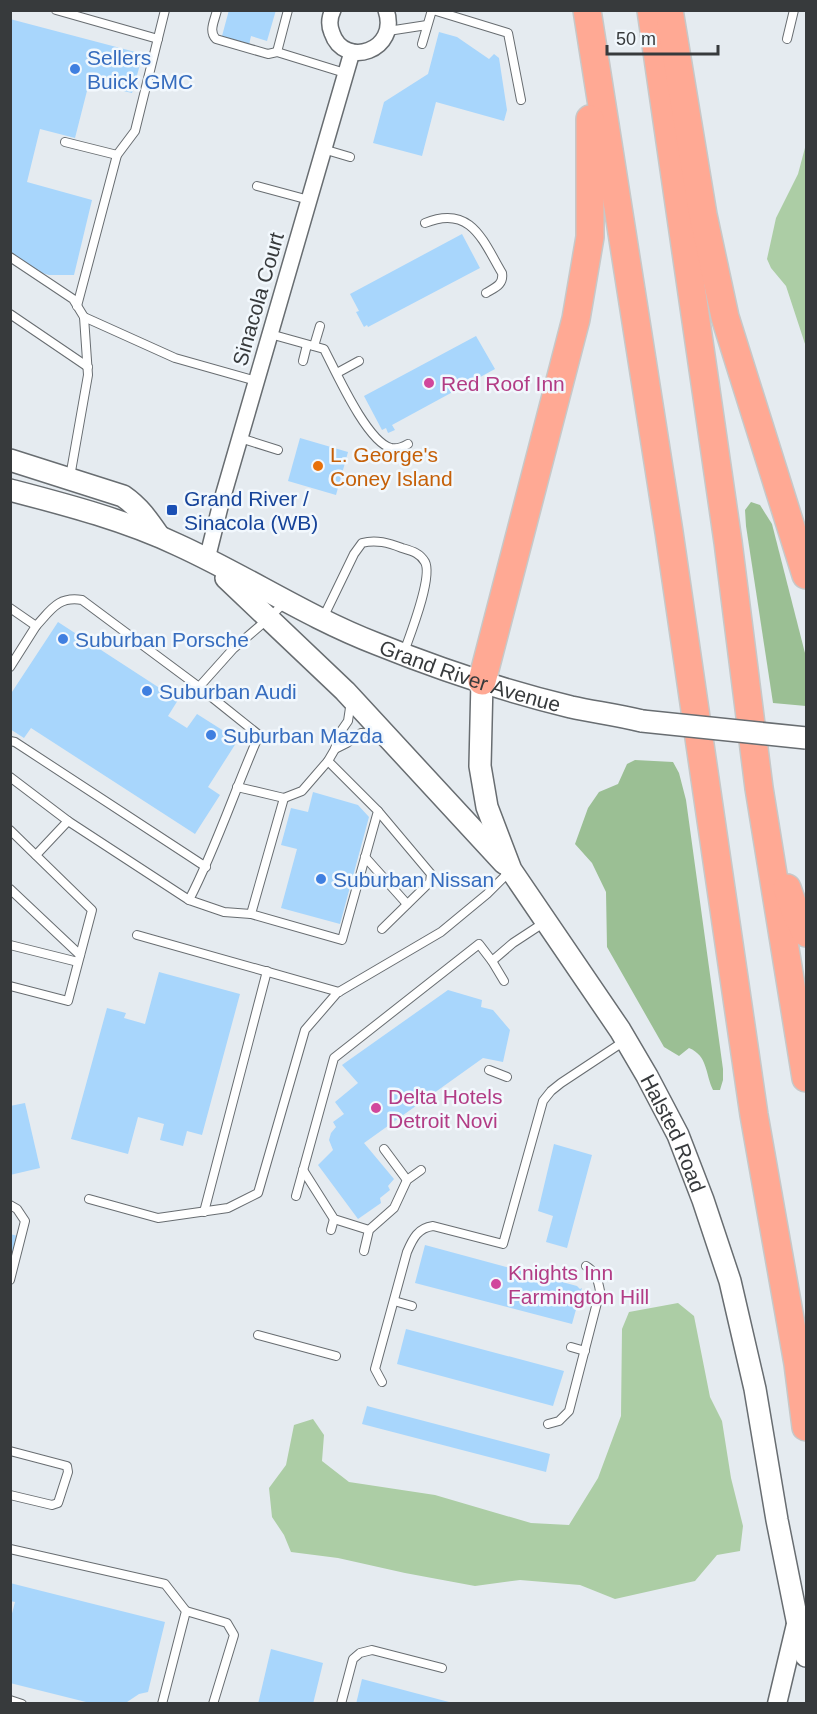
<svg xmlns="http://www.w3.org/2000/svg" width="817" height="1714" font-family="Helvetica,sans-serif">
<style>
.green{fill:#accda5}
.forest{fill:#9bbf94}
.building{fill:#a8d6fc}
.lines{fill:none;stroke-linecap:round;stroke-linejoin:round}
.service-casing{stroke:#686d71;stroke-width:10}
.minor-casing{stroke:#686d71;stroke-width:18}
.tertiary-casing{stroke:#686d71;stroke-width:21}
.secondary-casing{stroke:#686d71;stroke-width:24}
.motorway-casing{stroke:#c7c8c8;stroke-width:30}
.service{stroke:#fff;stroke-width:8}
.minor{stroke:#fff;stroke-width:15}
.tertiary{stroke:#fff;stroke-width:18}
.secondary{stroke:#fff;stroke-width:21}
.motorway{stroke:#ffa994;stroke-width:27}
.secondary-bridge-casing{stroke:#686d71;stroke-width:24;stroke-linecap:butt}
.secondary-bridge{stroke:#fff;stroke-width:21}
.shop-dot{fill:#3f7fe0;stroke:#f2f8fd;stroke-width:2}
.hotel-dot{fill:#d1479c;stroke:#f2f8fd;stroke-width:2}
.food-dot{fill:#e8710a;stroke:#f2f8fd;stroke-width:2}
.transit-dot{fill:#1a4fb4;stroke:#f2f8fd;stroke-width:2}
.labels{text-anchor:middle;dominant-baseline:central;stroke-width:5;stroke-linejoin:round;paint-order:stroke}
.shop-label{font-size:21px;fill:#366cbe;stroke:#f2f8fd;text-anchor:start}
.street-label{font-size:21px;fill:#373a3c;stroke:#f2f8fd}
.hotel-label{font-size:21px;fill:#b23c85;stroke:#f2f8fd;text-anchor:start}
.food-label{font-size:21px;fill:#c56008;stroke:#f2f8fd;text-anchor:start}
.transit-label{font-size:21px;fill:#164399;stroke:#f2f8fd;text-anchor:start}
</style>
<rect width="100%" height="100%" fill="#e5ebf0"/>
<!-- green -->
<g class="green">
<polygon points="806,144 806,347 786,286 771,268 767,259 776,218 798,174"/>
<polygon points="678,1303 694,1316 710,1397 722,1421 731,1478 743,1526 740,1551 717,1555 695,1581 615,1599 580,1585 520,1580 475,1586 405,1573 338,1558 291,1552 284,1535 272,1517 269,1488 286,1465 294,1425 313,1419 324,1435 322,1461 349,1482 435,1495 531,1523 569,1525 598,1478 621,1416 622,1329 629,1312"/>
</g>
<!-- forest -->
<g class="forest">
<polygon points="751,502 760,505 772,524 806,657 806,706 773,703 746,526 745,510"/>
<path d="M635,760L673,762L679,773L686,800L723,1069V1080L720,1090H713C705,1073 708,1056 689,1048L679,1056L664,1047L607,947L606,892L592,863L575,844L588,808L599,792L618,784L627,764Z"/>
</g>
<!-- building -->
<g class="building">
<polygon points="229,10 276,10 267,41 251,36 249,45 222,36"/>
<polygon points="10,19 143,54 132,93 89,83 75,138 40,129 27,182 92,200 74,275 49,275 31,270 10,254"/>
<polygon points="439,32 457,37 489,59 494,54 499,58 507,110 504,121 436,102 422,156 373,143 384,102 428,74"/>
<polygon points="462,234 480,268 368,327 367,325 364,327 356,312 359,311 350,294"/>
<polygon points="476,336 495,369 392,425 395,430 388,433 386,428 382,430 364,396"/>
<polygon points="300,438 348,452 336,495 288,481"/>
<polygon points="58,622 178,700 168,716 187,728 197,714 238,740 208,787 220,795 195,834 31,728 24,738 10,729 10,695"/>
<polygon points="313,792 358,805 369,817 340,924 281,908 297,849 281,845 291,808 308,812"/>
<polygon points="159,972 240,994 202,1135 187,1131 183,1146 160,1140 164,1124 138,1117 128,1154 71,1139 107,1008 126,1013 124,1018 145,1024"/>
<polygon points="448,990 482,1000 481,1007 493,1010 510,1030 503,1062 483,1058 364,1143 394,1179 388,1186 390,1190 380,1198 381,1203 358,1219 318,1165 333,1150 329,1140 331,1133 336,1127 333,1122 344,1114 335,1102 358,1083 342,1065"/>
<polygon points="25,1103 40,1168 10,1175 10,1106"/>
<polygon points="554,1144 592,1155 567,1248 546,1242 553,1216 538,1211"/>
<polygon points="10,1234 18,1236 11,1260 10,1260"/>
<polygon points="425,1245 577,1286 580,1289 582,1288 572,1324 415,1283"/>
<polygon points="406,1329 564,1371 553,1406 397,1364"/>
<polygon points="367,1406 550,1454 546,1472 362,1424"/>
<polygon points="10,1583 165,1622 148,1692 139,1694 124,1704 94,1704 10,1683 10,1621 15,1602 10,1601"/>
<polygon points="271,1649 323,1663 313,1704 258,1704"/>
<polygon points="362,1679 449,1702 449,1704 356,1704"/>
</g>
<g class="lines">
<defs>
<g id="service">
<polyline points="56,10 158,39"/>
<path d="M217,10C215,20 208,31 216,39L268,54L277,52L345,73"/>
<polyline points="433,10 508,33 521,100"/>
<polyline points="388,31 427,25"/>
<polyline points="787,39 794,10"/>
<polyline points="422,44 432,10"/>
<polyline points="277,52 288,10"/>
<polyline points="65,142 117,155"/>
<polyline points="323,149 350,157"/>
<polyline points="257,186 309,200"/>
<path d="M425,223C471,204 483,241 502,273C504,285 494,288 486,293"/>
<polyline points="10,257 73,299 84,317 88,375 70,477"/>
<polyline points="77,306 117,155 135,131 165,10"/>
<polyline points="10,314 88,367"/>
<polyline points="84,317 175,358 256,381"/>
<path d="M270,334L324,349C336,372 367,442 391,448C396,449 403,447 408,444"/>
<polyline points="314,346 320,326"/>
<polyline points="303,361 307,345"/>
<polyline points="337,373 359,361"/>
<polyline points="240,438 278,450"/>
<path d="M10,608L36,626C51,610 58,596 82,600L199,687"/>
<path d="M323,618L354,554L362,543C376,539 389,543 402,548C412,551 420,553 425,562C433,577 410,635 404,652"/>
<polyline points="10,667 36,626"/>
<polyline points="10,741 15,742 206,867"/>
<polyline points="335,749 347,743 361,733 380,734"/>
<polyline points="10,777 68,821"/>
<polyline points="237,787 284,798 302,791 328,761 335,749 339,734 348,721 351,701"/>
<polyline points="284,798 251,914 342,940 378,811 328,761"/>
<polyline points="378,811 431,874 430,882 382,929"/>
<polyline points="10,830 92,910 68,1001 10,986"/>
<path d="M36,855L68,821L189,900C217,846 235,789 259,735L199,687L233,649L269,618L285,602"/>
<polyline points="365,857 407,904"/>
<polyline points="10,889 80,955"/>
<polyline points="189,900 224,912 251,914"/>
<polyline points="137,935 339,992"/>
<polyline points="10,945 78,962"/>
<polyline points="492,961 504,981"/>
<polyline points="489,1070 507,1077"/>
<polyline points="384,1149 407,1180"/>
<polyline points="303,1170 334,1219 369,1230"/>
<polyline points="296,1196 334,1058 479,944 492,961 513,943 545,922"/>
<polyline points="89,1199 158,1218 228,1208 258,1193 305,1030 337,993 441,932 487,894 510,871"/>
<polyline points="10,1205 17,1209 25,1221 10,1280"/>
<polyline points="204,1212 267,971"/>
<polyline points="331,1230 334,1219"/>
<polyline points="364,1251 369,1230 394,1208 407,1180 421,1170"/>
<polyline points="394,1301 412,1306"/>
<polyline points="258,1335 336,1356"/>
<polyline points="571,1347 585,1351"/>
<path d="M382,1382L375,1369L407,1252C413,1238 418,1228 433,1226L503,1244L543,1101L551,1091L561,1083L626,1040"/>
<path d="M548,1424L559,1421L569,1411L600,1291C598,1280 596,1272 586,1266"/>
<polyline points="10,1451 67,1466 68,1472 58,1503 52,1505 10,1495"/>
<polyline points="10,1549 165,1584 186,1611 162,1704"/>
<polyline points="186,1611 227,1623 234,1635 213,1704"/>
<polyline points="10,1700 22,1704"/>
<polyline points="341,1704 353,1659 360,1653 372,1650 442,1668"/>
</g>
<g id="minor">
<path d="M333,10C329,18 329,26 332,33C344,69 400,51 386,10"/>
<polyline points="207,559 221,503 352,52"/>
</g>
<polyline id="tertiary" points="777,1704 797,1620"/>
<g id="secondary">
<path d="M10,460L123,496C139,507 148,520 159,536"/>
<path id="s1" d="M10,490C67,505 125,520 178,545C246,576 307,617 377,644C439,669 505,691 571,707C594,712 618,715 642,721"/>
<polyline points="226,578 345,691 504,863"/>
<path id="s2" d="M482,681L480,766L487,807L511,870L620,1030L647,1076L678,1135L703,1200L730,1281L755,1389L777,1520L797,1620L806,1656"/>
</g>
<g id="motorway">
<polyline points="587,10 669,532 754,1115 798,1364 806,1427"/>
<polyline points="651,10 728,542 759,788 806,1078"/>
<polyline points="669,10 703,215 725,317 806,575"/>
<polyline points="482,681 576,319 590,237 590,119"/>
<polyline points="787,888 797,916 806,933"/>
</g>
</defs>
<!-- service casing -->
<use href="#service" class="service-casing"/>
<!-- minor casing -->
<use href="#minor" class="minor-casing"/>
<!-- tertiary casing -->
<use href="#tertiary" class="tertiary-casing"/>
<!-- secondary casing -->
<use href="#secondary" class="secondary-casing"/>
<!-- motorway casing -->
<use href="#motorway" class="motorway-casing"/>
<!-- service -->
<use href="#service" class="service"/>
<!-- minor -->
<use href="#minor" class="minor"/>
<!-- tertiary -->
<use href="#tertiary" class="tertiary"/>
<!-- secondary -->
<use href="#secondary" class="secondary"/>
<!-- motorway -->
<use href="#motorway" class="motorway"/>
<defs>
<polyline id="secondary-bridge" points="642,721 806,738"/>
</defs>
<!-- secondary-bridge casing -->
<use href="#secondary-bridge" class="secondary-bridge-casing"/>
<!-- secondary-bridge -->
<use href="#secondary-bridge" class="secondary-bridge"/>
</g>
<!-- markers -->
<g class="shop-dot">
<circle cx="75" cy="69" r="6"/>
<circle cx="63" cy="639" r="6"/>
<circle cx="147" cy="691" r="6"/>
<circle cx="211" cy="735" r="6"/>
<circle cx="321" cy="879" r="6"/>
</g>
<g class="hotel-dot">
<circle cx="429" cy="383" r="6"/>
<circle cx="376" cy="1108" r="6"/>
<circle cx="496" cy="1284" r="6"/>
</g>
<circle class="food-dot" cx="318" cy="466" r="6"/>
<rect class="transit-dot" x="166" y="504" width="12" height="12" rx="3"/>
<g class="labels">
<!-- shop labels -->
<g class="shop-label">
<text x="87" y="57">Sellers<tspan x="87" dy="24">Buick GMC</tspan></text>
<text x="75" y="639">Suburban Porsche</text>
<text x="159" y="691">Suburban Audi</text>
<text x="223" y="735">Suburban Mazda</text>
<text x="333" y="879">Suburban Nissan</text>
</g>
<!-- street labels -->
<g class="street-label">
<text transform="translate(258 299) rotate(-74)">Sinacola Court</text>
<text stroke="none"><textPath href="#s1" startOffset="498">Grand River Avenue</textPath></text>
<text stroke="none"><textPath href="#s2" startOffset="504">Halsted Road</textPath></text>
</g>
<!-- hotel labels -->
<g class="hotel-label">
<text x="441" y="383">Red Roof Inn</text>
<text x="388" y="1096">Delta Hotels<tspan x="388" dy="24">Detroit Novi</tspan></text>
<text x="508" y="1272">Knights Inn<tspan x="508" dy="24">Farmington Hill</tspan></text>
</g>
<!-- food labels -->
<g class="food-label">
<text x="330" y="454">L. George's<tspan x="330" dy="24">Coney Island</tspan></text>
</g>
<!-- transit labels -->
<g class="transit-label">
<text x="184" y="498">Grand River /<tspan x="184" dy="24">Sinacola (WB)</tspan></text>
</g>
</g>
<!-- border -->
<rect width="817" height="1714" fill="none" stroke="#373a3c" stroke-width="24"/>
<!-- scale -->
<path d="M607 45v9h111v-9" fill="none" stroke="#373a3c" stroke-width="3"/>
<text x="616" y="45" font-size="18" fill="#373a3c" stroke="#f2f8fd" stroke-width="4.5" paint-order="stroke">50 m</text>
</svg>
